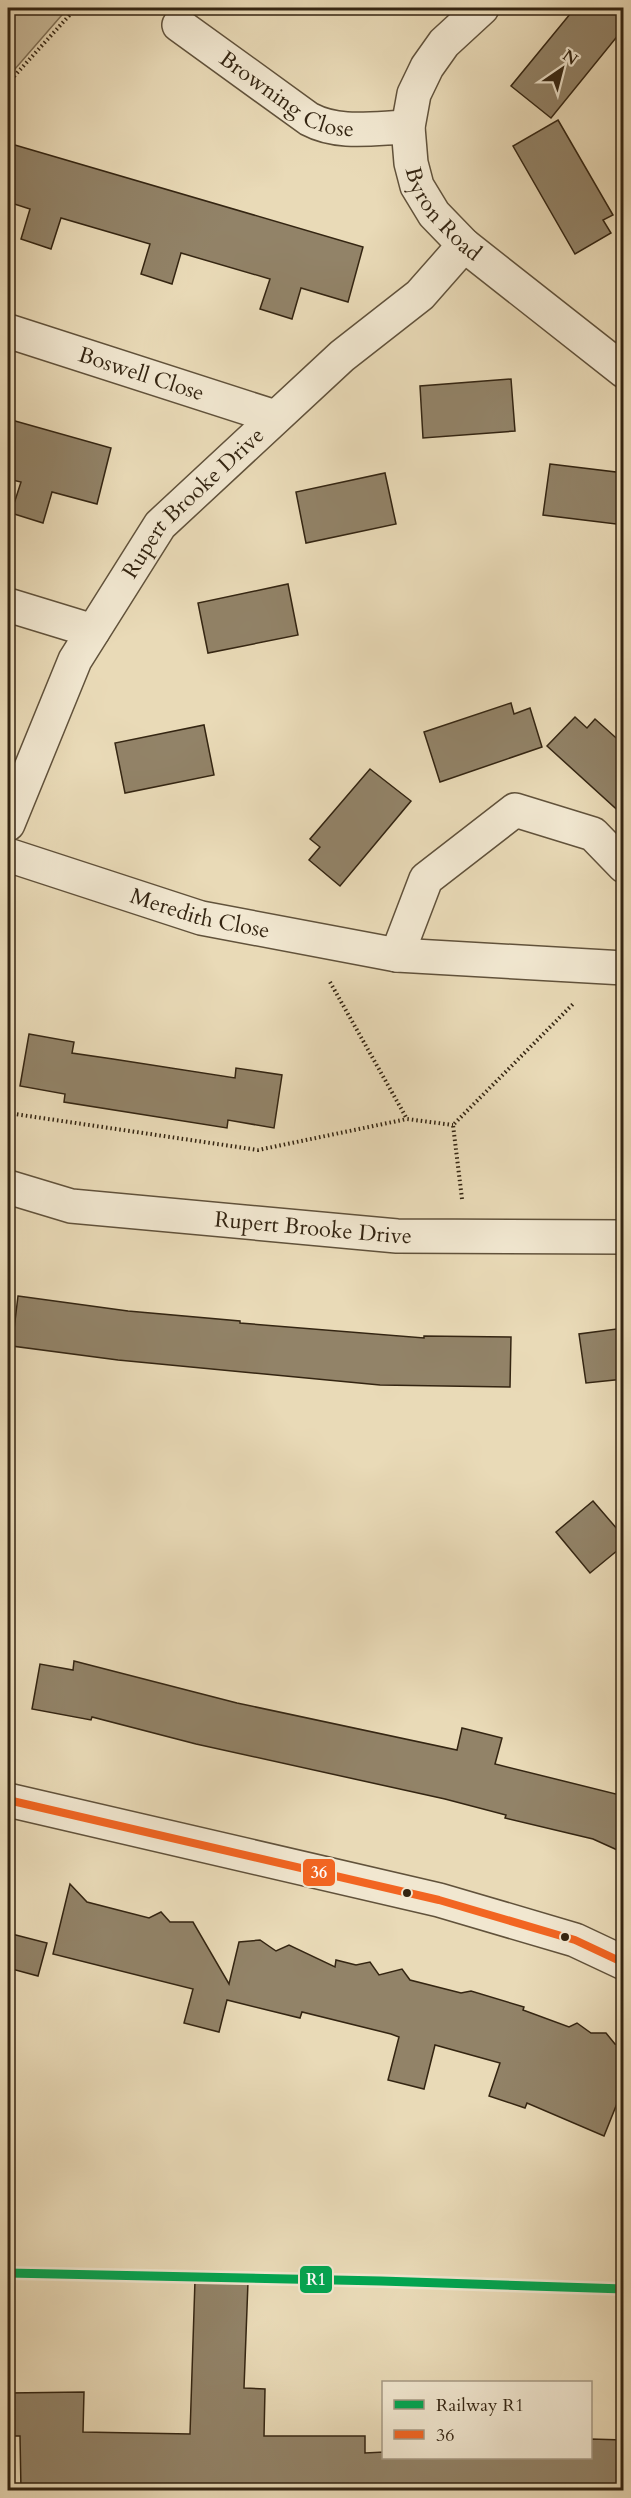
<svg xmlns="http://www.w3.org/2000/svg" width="631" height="2498" font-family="Cardo,serif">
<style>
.green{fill:#cabb9b;stroke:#7f7056;stroke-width:1.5}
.building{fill:#928368;stroke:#342512;stroke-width:1.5}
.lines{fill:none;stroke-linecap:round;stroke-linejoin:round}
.minor-casing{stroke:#61523b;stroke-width:36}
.path{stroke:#342512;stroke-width:4;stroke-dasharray:1.5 3;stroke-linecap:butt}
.minor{stroke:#f1e7d0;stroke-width:33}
.bus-1-casing{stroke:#f1e7d0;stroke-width:12}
.bus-1{stroke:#f26522;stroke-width:8}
.rail-1-casing{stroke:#f1e7d0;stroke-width:14}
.rail-1{stroke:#00a651;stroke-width:9}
.bus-dot{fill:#342512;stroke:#f1e7d0;stroke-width:2}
.labels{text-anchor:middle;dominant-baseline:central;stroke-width:5;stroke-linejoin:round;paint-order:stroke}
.street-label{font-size:22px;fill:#342512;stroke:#f1e7d0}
.line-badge{stroke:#f1e7d0;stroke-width:2}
.badge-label{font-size:16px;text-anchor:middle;font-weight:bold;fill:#fff}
</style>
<rect width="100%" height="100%" fill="#e9dab7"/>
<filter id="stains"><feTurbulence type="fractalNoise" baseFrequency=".00333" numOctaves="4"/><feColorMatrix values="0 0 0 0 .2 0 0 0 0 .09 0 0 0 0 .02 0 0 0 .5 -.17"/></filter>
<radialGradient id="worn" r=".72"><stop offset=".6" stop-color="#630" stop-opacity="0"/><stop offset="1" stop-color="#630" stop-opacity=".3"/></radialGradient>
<!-- green -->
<polygon class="green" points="8,8 68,8 8,77"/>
<!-- building -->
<g class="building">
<polygon points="575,8 624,8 624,28 551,118 511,86"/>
<polygon points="558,120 613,215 603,220 611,233 575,254 513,146"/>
<polygon points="8,143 363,247 348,302 301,288 292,319 260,309 270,279 181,253 172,284 141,274 150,244 61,218 51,249 21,239 30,209 8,202"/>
<polygon points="511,379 515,431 423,438 420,386"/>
<polygon points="8,419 111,448 97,504 52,492 43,523 11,513 21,482 8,479"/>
<polygon points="550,464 624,473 624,525 543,515"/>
<polygon points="385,473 396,524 306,543 296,492"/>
<polygon points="288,584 298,635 208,653 198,603"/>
<polygon points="511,703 514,714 530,708 542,747 440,782 424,732"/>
<polygon points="575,717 587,728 595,719 624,745 624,816 547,746"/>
<polygon points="204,725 214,775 125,793 115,743"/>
<polygon points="370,769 411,801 340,886 309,860 320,847 310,839"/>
<polygon points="29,1034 74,1042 72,1053 113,1059 235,1078 236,1068 282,1075 274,1128 228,1120 227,1128 64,1102 65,1094 20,1086"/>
<polygon points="18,1296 128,1311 240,1321 240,1323 424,1338 424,1336 511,1337 510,1387 380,1385 118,1360 12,1346"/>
<polygon points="624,1328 624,1379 586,1383 579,1334"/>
<polygon points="593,1501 624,1537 624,1545 590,1573 556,1532"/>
<polygon points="74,1661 237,1703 457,1750 462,1728 502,1738 495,1764 624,1796 624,1853 593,1839 505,1818 506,1815 445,1799 196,1744 92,1717 91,1720 32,1709 40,1664 73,1670"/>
<polygon points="70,1884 87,1902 149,1918 161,1912 170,1922 193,1922 229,1984 239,1942 260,1940 276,1951 289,1945 335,1967 336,1960 356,1965 370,1962 379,1975 402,1969 410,1980 461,1993 471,1991 524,2007 523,2010 569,2027 577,2023 591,2033 606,2033 615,2044 624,2047 624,2086 604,2136 527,2103 525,2108 489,2096 500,2063 435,2045 424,2089 388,2080 399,2037 391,2034 302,2012 300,2018 227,2000 219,2032 184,2023 193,1989 53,1954"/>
<polygon points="8,1933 47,1943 38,1976 8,1968"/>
<polygon points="195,2280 248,2282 244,2388 265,2389 264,2436 365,2436 365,2453 384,2452 384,2457 591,2457 591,2439 624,2440 624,2490 157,2490 56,2488 56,2490 21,2490 20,2436 8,2436 8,2393 84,2392 83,2432 190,2434"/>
</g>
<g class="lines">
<defs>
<g id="minor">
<path id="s1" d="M482,8L444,43L427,67L414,94L408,127L411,163L417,186L434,214L464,245L624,371"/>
<path id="s2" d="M179,25L309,119C339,135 374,128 408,127"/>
<path id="s3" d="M8,331L275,417"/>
<polyline points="8,605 93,631"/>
<path id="s4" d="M8,824L75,660L160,525L342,356L420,295L464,245"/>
<path id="s5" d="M8,855L201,918L397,955L624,968"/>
<polyline points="397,955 426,879 515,810 593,834 624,866"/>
<path id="s6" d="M8,1187L71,1206L397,1236L624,1237"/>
<polyline points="8,1800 439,1900 575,1940 624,1963"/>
</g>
</defs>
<!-- minor casing -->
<use href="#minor" class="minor-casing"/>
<!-- path -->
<g class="path">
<polyline points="8,83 76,8"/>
<polyline points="330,982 407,1119 453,1125"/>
<polyline points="8,1113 258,1150 407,1119"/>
<polyline points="462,1199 453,1125 573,1004"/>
</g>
<!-- minor -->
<use href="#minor" class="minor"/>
<defs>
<polyline id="bus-1" points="8,1800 439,1900 575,1940 624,1963"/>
</defs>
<!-- bus-1 casing -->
<use href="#bus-1" class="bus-1-casing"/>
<!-- bus-1 -->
<use href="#bus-1" class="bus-1"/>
<defs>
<polyline id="rail-1" points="8,2273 381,2281 624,2289"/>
</defs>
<!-- rail-1 casing -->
<use href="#rail-1" class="rail-1-casing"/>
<!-- rail-1 -->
<use href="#rail-1" class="rail-1"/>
</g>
<!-- markers -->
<g class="bus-dot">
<circle cx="407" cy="1893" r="5"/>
<circle cx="565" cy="1937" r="5"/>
</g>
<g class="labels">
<!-- street labels -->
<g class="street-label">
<text stroke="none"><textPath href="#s2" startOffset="130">Browning Close</textPath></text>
<text stroke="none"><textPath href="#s1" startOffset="242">Byron Road</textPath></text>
<text stroke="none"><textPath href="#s3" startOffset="140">Boswell Close</textPath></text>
<text stroke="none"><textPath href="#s4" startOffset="375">Rupert Brooke Drive</textPath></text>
<text stroke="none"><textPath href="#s5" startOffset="201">Meredith Close</textPath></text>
<text stroke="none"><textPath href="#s6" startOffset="309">Rupert Brooke Drive</textPath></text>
</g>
</g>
<g class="line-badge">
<rect x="302" y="1858" width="34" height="29" rx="6" fill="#f26522"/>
<rect x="299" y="2265" width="34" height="29" rx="6" fill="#00a651"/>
</g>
<g class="badge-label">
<text x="319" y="1878">36</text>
<text x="316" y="2285">R1</text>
</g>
<!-- margin -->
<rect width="631" height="2498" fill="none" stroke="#e9dab7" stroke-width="30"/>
<rect x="9" y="9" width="613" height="2480" fill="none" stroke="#342512" stroke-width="3"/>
<rect x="15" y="15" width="601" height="2468" fill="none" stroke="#342512" stroke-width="1.5"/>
<!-- legend -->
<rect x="382" y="2381" width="210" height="78" fill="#f1e7d0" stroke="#a59984" stroke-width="1.5"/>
<rect x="394" y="2400" width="30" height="9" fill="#00a651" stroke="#a59984" stroke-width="1.5"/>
<text x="436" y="2411" font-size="18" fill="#342512">Railway R1</text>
<rect x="394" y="2430" width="30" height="9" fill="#f26522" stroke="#a59984" stroke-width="1.5"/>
<text x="436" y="2441" font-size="18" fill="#342512">36</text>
<!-- north arrow -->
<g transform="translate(562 69) rotate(35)" stroke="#f1e7d0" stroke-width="4.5" paint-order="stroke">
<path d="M0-4.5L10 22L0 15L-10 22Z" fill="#342512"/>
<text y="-9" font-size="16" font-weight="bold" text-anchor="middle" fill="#342512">N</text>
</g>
<rect width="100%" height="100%" filter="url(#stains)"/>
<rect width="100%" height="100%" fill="url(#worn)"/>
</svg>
